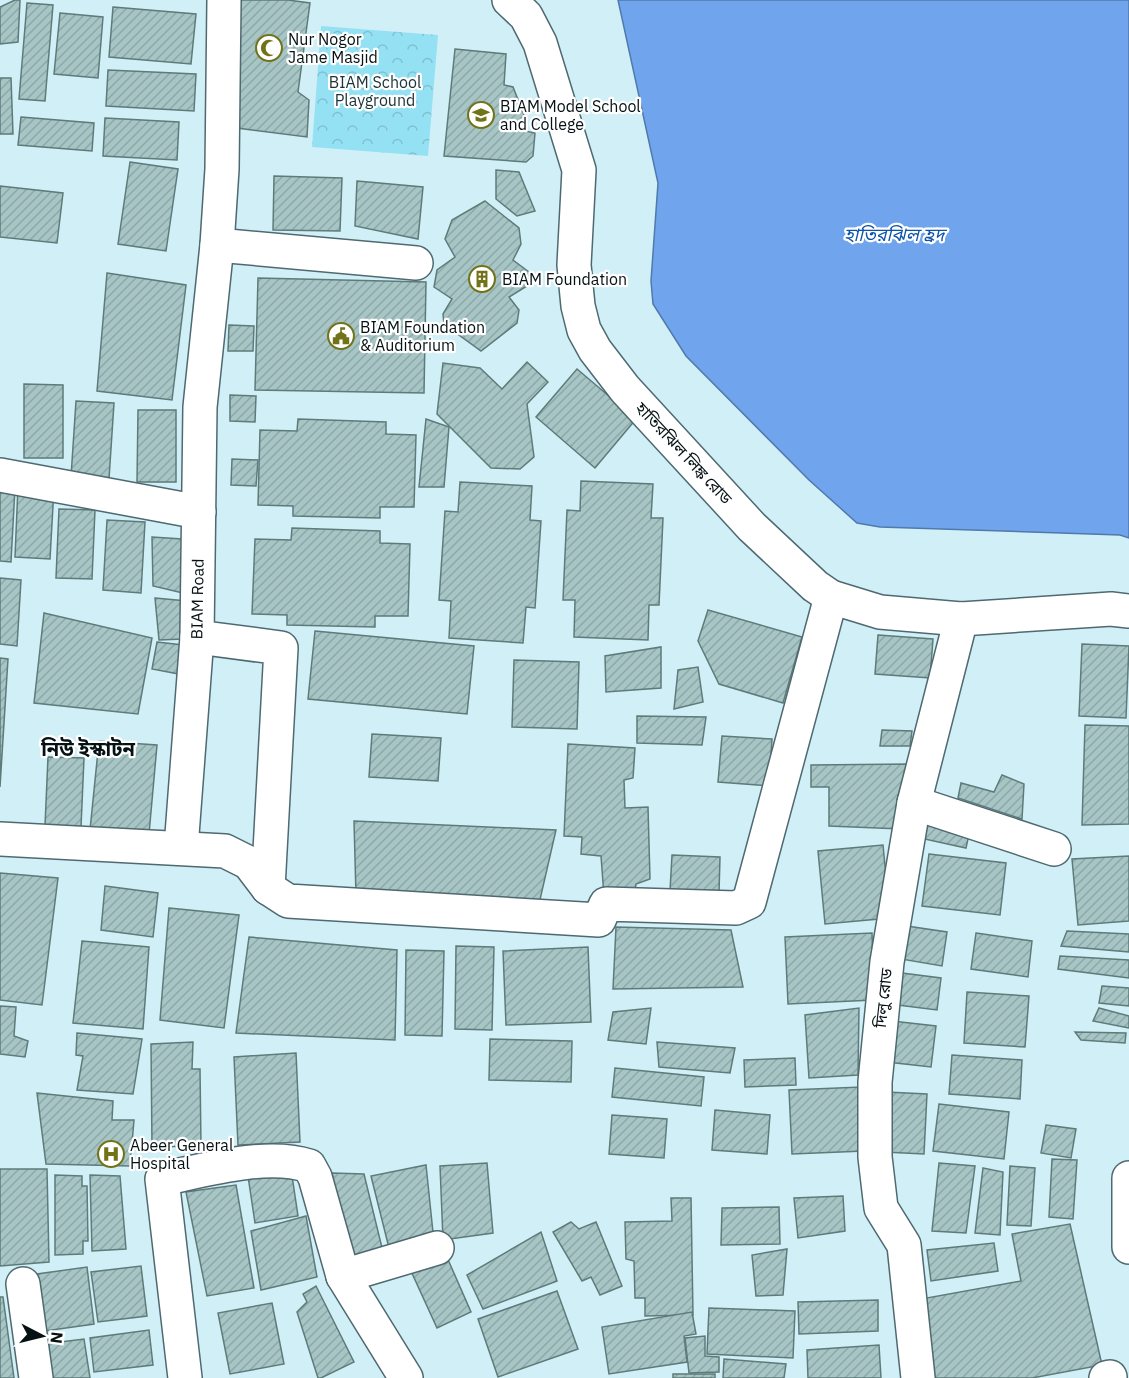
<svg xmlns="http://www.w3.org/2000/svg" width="1129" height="1378" font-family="'IBM Plex Sans','Noto Sans Bengali',sans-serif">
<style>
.park{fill:url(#park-crowns)}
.water{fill:#70a5ee;stroke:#5079ac;stroke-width:1.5}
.building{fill:url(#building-hatch);stroke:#5e7b7a;stroke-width:1.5}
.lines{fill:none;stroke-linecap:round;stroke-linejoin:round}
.minor-casing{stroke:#4f6970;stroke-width:36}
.minor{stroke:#fff;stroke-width:33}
.labels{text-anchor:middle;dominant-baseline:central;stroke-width:4.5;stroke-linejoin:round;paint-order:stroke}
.poi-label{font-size:16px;fill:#061113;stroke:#fff;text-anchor:start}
.park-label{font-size:16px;fill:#1b3237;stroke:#fff}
.street-label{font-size:16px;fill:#061113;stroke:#fff}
.water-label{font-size:18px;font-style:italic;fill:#0c54aa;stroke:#fff}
.quarter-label{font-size:20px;font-weight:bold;fill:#061113;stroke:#fff}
</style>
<defs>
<pattern id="park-crowns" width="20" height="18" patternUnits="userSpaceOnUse" patternTransform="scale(1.5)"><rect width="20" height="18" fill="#95e1f4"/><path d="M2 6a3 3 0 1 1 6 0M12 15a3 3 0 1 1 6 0" fill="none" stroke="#7fc0d0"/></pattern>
<pattern id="building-hatch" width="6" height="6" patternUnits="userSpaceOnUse" patternTransform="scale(1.5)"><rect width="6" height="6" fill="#a6c5c4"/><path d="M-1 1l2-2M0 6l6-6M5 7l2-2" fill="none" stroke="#8da8a8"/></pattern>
</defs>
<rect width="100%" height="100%" fill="#d1eff7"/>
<!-- park -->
<polygon class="park" points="321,26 438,35 428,156 312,147"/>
<!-- water -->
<polygon class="water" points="618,0 1129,0 1129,538 1120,535 880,527 857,523 809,480 686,356 653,304 651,281 658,183"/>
<!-- building -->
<g class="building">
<polygon points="15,0 20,0 18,42 0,44 0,7"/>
<polygon points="238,0 288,0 310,3 298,92 309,100 307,137 229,127"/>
<polygon points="27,3 53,5 45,101 19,99"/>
<polygon points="113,7 196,14 191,64 109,57"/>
<polygon points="60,13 103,17 98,78 54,74"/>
<polygon points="455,49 506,54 504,85 513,87 524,115 525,131 535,133 533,156 526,162 444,156"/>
<polygon points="108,70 196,74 194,111 106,106"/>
<polygon points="0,78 11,78 13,134 0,134"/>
<polygon points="21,117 94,123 92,151 18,145"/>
<polygon points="105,118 179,122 177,160 103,156"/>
<polygon points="130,162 178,169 166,251 118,244"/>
<polygon points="496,170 519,172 535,211 517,216 496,199"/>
<polygon points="274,176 342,178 340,231 273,230"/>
<polygon points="357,181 423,187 418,239 355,226"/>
<polygon points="0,186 63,193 57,243 0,237"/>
<polygon points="485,201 519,228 521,244 513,260 529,272 527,286 509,297 519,310 517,323 481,351 444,324 443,314 452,299 434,287 437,270 455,257 445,239 452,220"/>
<polygon points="107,273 186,285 172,400 97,391"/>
<polygon points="258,278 426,282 424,393 255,390"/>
<polygon points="229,325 254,326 253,351 228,351"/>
<polygon points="527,362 548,382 527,404 534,457 520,469 491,468 437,414 443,363 480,368 502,389"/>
<polygon points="577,369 636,419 595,468 536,417"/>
<polygon points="24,384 63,385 63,458 24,458"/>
<polygon points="230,395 256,396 255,422 230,421"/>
<polygon points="76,401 114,403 109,479 71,477"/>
<polygon points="138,410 176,410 176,482 137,482"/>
<polygon points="298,419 386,422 386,434 416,435 414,507 380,507 380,518 293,516 293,506 258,505 260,430 297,431"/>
<polygon points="426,419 449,427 444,487 419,487"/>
<polygon points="232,459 258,460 256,486 231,485"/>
<polygon points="581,481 653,484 651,518 663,518 659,605 649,605 648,640 574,637 575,600 563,600 567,510 580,511"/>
<polygon points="460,482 532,486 530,520 541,521 535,608 526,607 523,643 449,638 451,601 439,600 445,511 458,512"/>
<polygon points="18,486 54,488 50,559 15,557"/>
<polygon points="0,487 15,488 11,562 0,561"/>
<polygon points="59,509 95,510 92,579 56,578"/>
<polygon points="107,520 145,522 141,593 103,590"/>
<polygon points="292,528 380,531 380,543 410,544 408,616 375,616 375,627 287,625 287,615 252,614 255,539 291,540"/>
<polygon points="152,537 182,539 183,593 153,586"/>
<polygon points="0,578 21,580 17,646 0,644"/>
<polygon points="155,598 187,601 183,639 159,640"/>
<polygon points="708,610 802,637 783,703 719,684 698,641"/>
<polygon points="44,613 152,638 138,714 34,703"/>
<polygon points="315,631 474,646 467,714 308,699"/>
<polygon points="878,635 933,639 930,678 875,674"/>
<polygon points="157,642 183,645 179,674 152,669"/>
<polygon points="1082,644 1129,646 1126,718 1079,716"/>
<polygon points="661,647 661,688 606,692 605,656"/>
<polygon points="0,658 8,659 0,787"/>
<polygon points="514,660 579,662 577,729 512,727"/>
<polygon points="698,667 703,702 674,709 678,670"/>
<polygon points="637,716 706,717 702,745 637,743"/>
<polygon points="1085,725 1129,726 1129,824 1082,825"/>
<polygon points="882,730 912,731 910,746 880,746"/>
<polygon points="372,734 441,738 438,781 369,777"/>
<polygon points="722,736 772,739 769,786 718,782"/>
<polygon points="99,741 157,745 149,834 90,830"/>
<polygon points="568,744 635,748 633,778 624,780 625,808 648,807 650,879 636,884 634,898 604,896 601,856 581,854 582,837 564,836"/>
<polygon points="48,757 84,758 81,827 45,826"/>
<polygon points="910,764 901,829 829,826 829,787 811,787 811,765"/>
<polygon points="1002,775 1024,784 1022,819 958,798 961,783 994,792"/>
<polygon points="926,814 971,825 966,848 920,838"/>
<polygon points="354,821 556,830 539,904 356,896"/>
<polygon points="883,845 890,918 825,924 818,851"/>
<polygon points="929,854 1006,863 1000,915 922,906"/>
<polygon points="672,855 720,857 719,893 670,891"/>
<polygon points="1129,856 1129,921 1078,925 1072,859"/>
<polygon points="0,873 58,878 42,1005 0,1000"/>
<polygon points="105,886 158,893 153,937 101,930"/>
<polygon points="169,908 239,915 224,1028 160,1020"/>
<polygon points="900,925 947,932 942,966 895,958"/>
<polygon points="616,927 731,930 743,987 613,989"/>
<polygon points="1067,931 1129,934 1129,952 1061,946"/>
<polygon points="872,933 874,1000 788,1004 785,937"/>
<polygon points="976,933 1032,941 1028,977 971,969"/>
<polygon points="249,937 397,950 395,1040 236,1033"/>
<polygon points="82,941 149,947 143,1029 73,1023"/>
<polygon points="456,946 494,947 492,1030 455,1029"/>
<polygon points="588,947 591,1022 506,1025 503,951"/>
<polygon points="406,950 444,951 442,1036 405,1035"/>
<polygon points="1060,956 1129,960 1129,978 1058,969"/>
<polygon points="894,972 941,978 937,1010 890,1004"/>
<polygon points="1102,986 1129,988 1129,1006 1099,1003"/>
<polygon points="967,992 1029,996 1025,1047 964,1043"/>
<polygon points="0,1006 16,1007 14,1036 28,1041 25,1057 0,1054"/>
<polygon points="651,1008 646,1044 608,1040 613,1012"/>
<polygon points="859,1008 858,1075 809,1078 805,1015"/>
<polygon points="1099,1008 1129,1016 1129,1028 1093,1021"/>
<polygon points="892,1021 936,1026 931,1067 887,1062"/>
<polygon points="1075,1032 1126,1033 1125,1043 1081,1040"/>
<polygon points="77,1033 142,1039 133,1094 77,1090 83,1056 76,1055"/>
<polygon points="490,1039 572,1041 571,1082 489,1080"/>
<polygon points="193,1042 192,1069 200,1069 201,1146 152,1147 151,1044"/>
<polygon points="657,1042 735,1048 730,1073 659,1067"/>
<polygon points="296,1053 300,1142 238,1145 234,1057"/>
<polygon points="952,1055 1022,1060 1020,1099 949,1094"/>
<polygon points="795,1058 796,1085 745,1087 744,1060"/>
<polygon points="615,1068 704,1077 701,1106 612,1097"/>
<polygon points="862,1087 864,1151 792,1154 789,1090"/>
<polygon points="886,1092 927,1094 924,1154 884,1152"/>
<polygon points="37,1093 113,1101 112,1120 134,1120 130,1166 46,1164"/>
<polygon points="939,1104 1009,1112 1004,1159 933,1151"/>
<polygon points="715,1110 770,1115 767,1154 712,1150"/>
<polygon points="612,1115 667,1119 664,1158 609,1154"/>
<polygon points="1046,1125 1076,1129 1071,1158 1041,1153"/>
<polygon points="1052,1159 1077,1160 1073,1219 1049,1217"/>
<polygon points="487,1163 493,1233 443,1240 440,1166"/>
<polygon points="939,1163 975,1166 966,1233 932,1231"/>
<polygon points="426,1165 434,1242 389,1248 371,1176"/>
<polygon points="1010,1166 1035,1168 1031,1226 1007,1225"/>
<polygon points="983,1168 1003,1172 1000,1235 975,1233"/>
<polygon points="0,1169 47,1169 49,1262 0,1266"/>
<polygon points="291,1169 298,1216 255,1223 248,1176"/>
<polygon points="332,1173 364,1174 383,1252 350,1259"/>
<polygon points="55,1175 82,1176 82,1186 87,1186 88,1241 83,1241 83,1254 55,1255"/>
<polygon points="90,1175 120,1176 126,1249 92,1251"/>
<polygon points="236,1185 254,1288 207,1296 186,1192"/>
<polygon points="843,1196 845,1231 798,1238 794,1198"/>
<polygon points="671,1198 691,1198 693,1315 645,1316 645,1298 635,1298 634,1261 626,1259 625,1222 672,1221"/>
<polygon points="779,1207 780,1244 721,1245 722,1208"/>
<polygon points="306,1216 317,1277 261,1290 251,1231"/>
<polygon points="571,1222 579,1229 596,1222 622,1286 600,1295 591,1277 582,1281 553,1232"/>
<polygon points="1070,1224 1102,1365 1032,1378 924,1378 910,1301 1021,1281 1012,1234"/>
<polygon points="541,1232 557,1281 483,1309 467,1275"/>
<polygon points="994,1243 998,1271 931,1281 927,1250"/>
<polygon points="787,1249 783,1295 756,1296 752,1255"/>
<polygon points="446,1255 471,1312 437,1328 411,1271"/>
<polygon points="141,1266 147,1316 98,1322 91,1272"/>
<polygon points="87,1267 94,1324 38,1332 30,1275"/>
<polygon points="316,1286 354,1362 321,1378 318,1378 297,1312 307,1302 303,1294"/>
<polygon points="557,1291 578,1349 498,1377 478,1319"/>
<polygon points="0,1297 3,1297 14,1378 0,1378"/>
<polygon points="878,1300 878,1331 799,1334 798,1302"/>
<polygon points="272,1303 284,1364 230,1374 218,1313"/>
<polygon points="709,1308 795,1311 793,1358 707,1354"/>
<polygon points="692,1312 696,1334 684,1336 687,1362 609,1374 602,1327"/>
<polygon points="149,1330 153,1365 94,1372 90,1338"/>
<polygon points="705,1336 705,1356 719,1357 719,1372 689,1373 685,1338"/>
<polygon points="84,1339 90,1378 41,1378 36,1345"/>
<polygon points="879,1345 881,1378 808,1378 807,1350"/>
<polygon points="724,1359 786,1364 784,1378 723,1378"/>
<rect x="673" y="1374" width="42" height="4"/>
</g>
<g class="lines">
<defs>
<g id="minor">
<polyline points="509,0 526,16 540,43 579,170 574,265 578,306 584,330 595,350 625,389 752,527 815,586 831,597 880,612 961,619 1111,609 1129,611"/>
<polyline points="217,245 416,263"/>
<polyline points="0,475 199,512"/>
<polyline points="197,637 281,648 268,888"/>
<polyline points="914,803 1054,849"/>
<polyline points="0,839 225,851 249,863 268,888 288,901 599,920 606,904 736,908 749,902 831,597"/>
<polyline points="181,848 197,637 200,407 217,245 222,169 224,0"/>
<polyline points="1129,1178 1129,1247"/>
<polyline points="343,1276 437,1248"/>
<polyline points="23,1284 36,1378"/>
<path d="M185,1378L162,1179C205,1170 267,1152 309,1166L315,1177L343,1276L406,1378"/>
<polyline points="918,1378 904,1245 881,1208 875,1157 875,1082 887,962 914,803 961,619"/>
<polyline points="1106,1378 1110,1377"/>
</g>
</defs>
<!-- minor casing -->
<use href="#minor" class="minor-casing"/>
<!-- minor -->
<use href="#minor" class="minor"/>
</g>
<!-- icons -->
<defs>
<symbol id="mosque-ring" viewBox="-11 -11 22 22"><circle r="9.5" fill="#fff" stroke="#727319" stroke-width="1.5"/><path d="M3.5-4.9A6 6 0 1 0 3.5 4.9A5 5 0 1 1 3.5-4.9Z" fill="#727319"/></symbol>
<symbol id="school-ring" viewBox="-11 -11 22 22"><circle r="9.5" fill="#fff" stroke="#727319" stroke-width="1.5"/><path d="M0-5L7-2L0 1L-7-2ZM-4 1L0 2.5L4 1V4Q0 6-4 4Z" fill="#727319"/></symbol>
<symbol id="building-ring" viewBox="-11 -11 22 22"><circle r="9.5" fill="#fff" stroke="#727319" stroke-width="1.5"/><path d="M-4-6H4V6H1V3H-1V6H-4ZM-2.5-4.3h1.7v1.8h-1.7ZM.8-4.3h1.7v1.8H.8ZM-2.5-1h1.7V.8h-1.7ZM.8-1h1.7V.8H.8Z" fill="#727319"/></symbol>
<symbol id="civic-ring" viewBox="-11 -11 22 22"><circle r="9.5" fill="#fff" stroke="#727319" stroke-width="1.5"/><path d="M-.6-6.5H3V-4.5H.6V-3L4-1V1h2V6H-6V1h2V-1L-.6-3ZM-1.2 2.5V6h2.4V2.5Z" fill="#727319"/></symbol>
<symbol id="hospital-ring" viewBox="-11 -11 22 22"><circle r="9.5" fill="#fff" stroke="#727319" stroke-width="1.5"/><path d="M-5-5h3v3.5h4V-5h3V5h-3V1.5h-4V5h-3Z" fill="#727319"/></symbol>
</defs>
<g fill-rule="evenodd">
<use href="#mosque-ring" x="254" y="33" width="30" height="30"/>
<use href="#school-ring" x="466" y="100" width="30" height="30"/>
<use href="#building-ring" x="467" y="264" width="30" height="30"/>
<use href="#civic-ring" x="326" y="321" width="30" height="30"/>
<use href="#hospital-ring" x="96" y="1139" width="30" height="30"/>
</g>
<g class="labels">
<!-- poi labels -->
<g class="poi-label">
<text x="288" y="39">Nur Nogor<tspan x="288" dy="18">Jame Masjid</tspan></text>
<text x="500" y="106">BIAM Model School<tspan x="500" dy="18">and College</tspan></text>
<text x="502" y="279">BIAM Foundation</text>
<text x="360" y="327">BIAM Foundation<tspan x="360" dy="18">&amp; Auditorium</tspan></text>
<text x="130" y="1145">Abeer General<tspan x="130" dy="18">Hospital</tspan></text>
</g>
<!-- park labels -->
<g class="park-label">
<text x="375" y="82">BIAM School<tspan x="375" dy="18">Playground</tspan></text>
</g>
<!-- street labels -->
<g class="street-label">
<text transform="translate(684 453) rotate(47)">হাতিরঝিল লিঙ্ক রোড</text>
<text transform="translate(197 599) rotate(-89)">BIAM Road</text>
<text transform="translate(883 998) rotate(-84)">দিলু রোড</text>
</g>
<!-- water labels -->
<g class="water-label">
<text x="894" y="234">হাতিরঝিল হ্রদ</text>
</g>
<!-- quarter labels -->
<g class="quarter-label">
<text x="88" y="748">নিউ ইস্কাটন</text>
</g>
</g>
<!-- north arrow -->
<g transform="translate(42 1336) rotate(97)" stroke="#ffffff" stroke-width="4.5" paint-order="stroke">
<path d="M0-4.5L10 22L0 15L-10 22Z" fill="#061113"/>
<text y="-9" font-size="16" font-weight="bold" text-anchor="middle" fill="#061113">N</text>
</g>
</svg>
